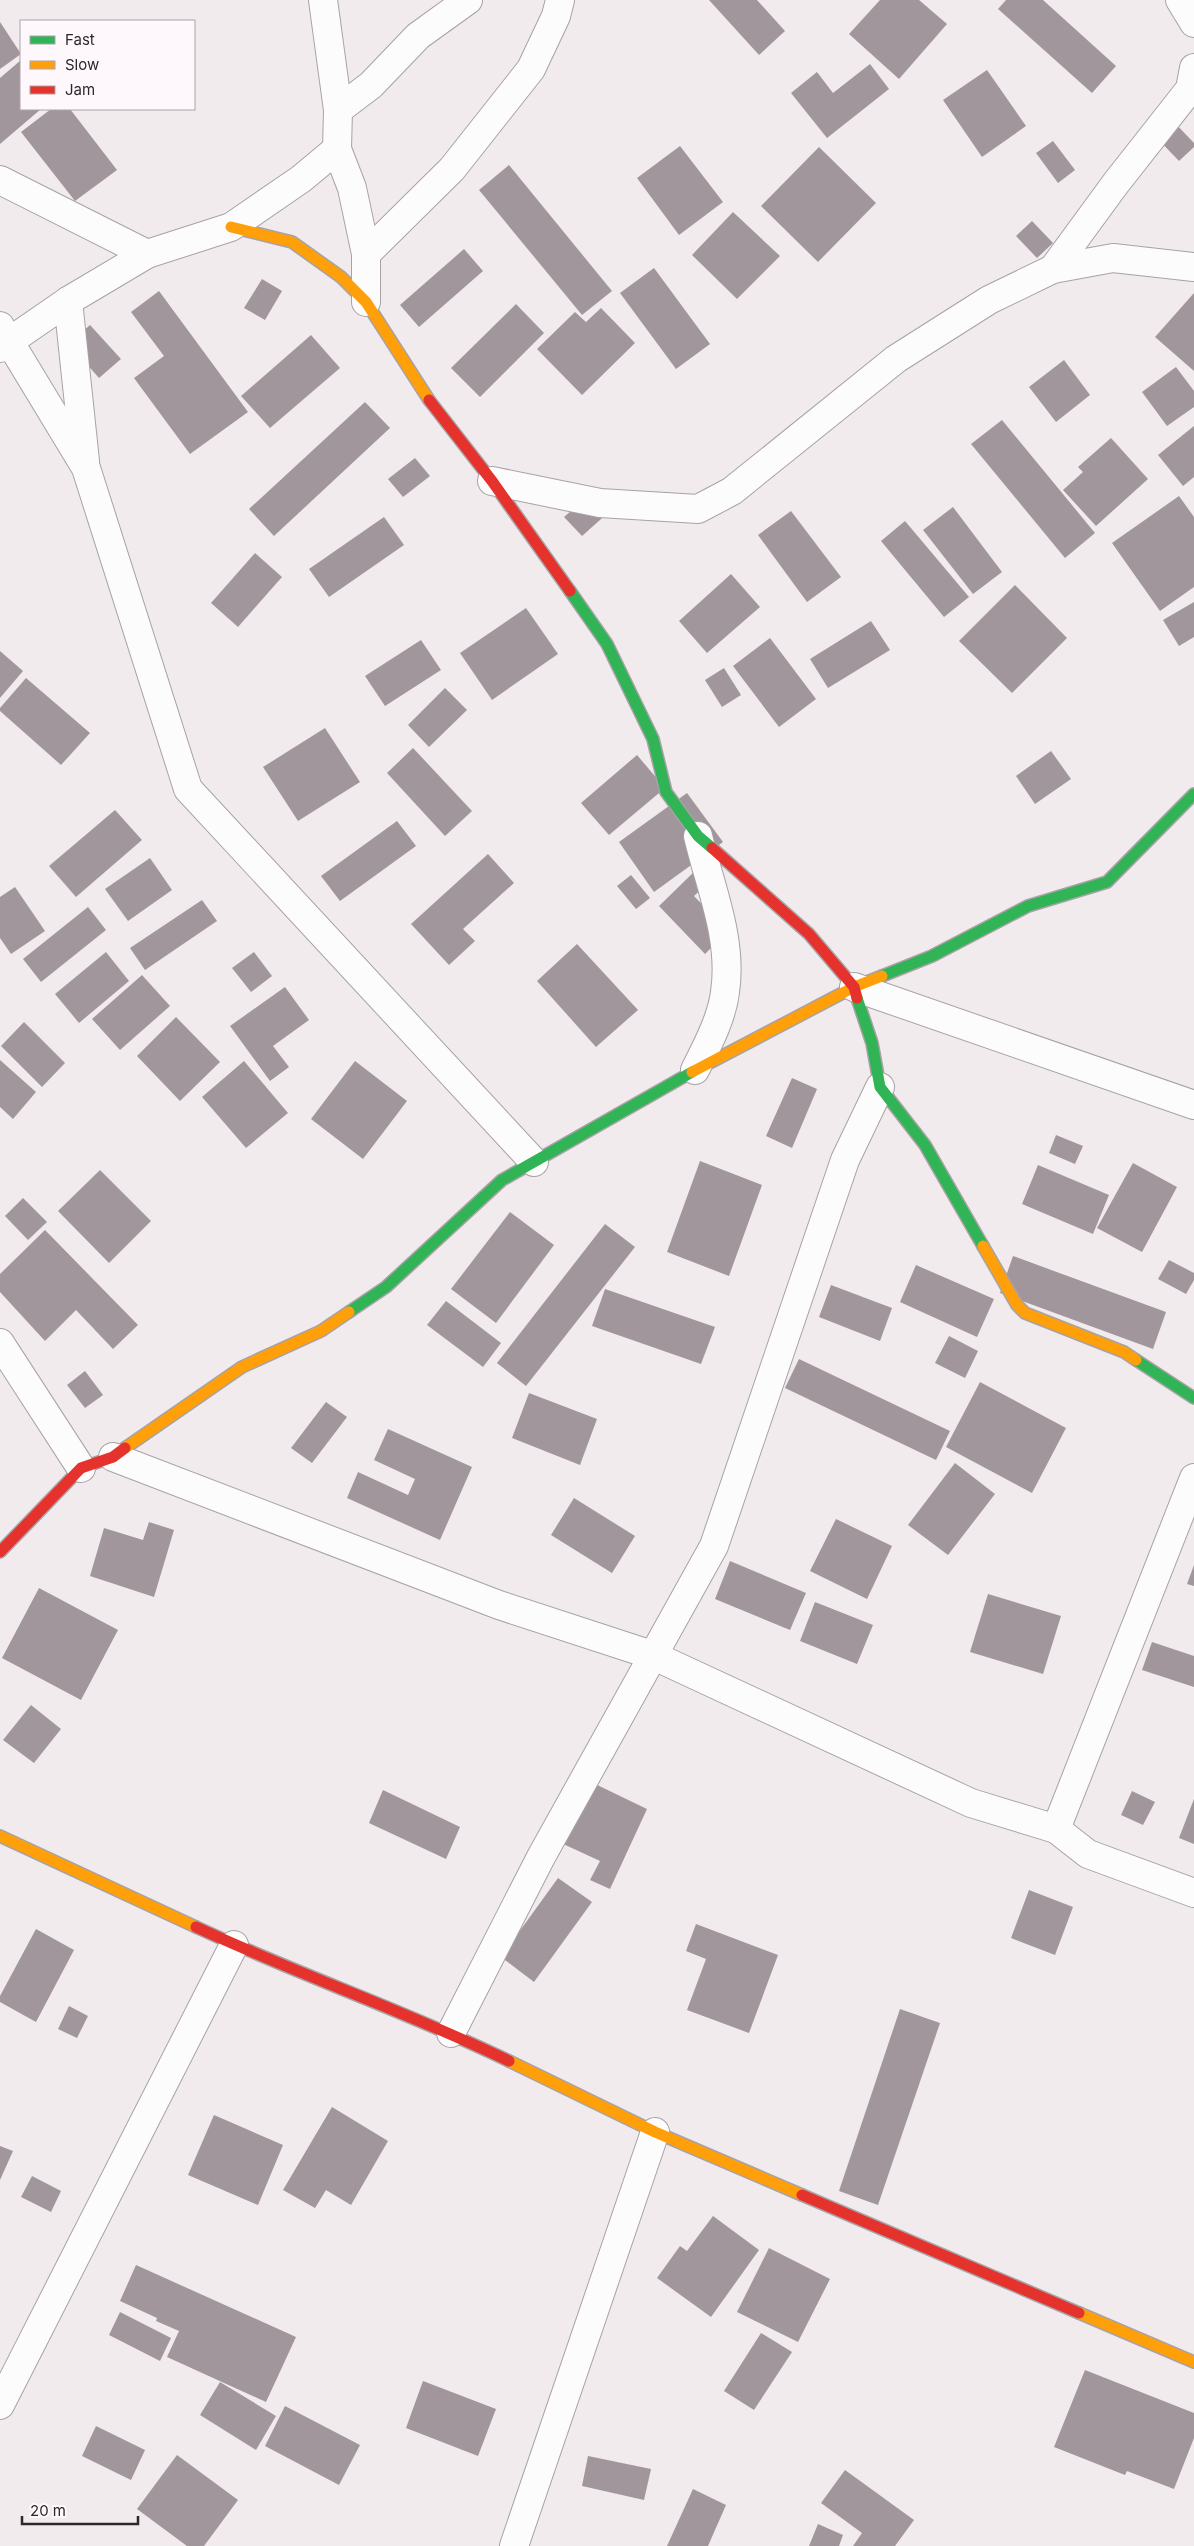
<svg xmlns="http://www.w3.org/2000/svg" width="1194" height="2546" font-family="Inter,sans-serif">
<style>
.building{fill:#a1969c}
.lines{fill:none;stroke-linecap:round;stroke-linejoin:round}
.street-casing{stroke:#a7a2a5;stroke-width:30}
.fast-casing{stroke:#a7a2a5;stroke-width:14}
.slow-casing{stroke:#a7a2a5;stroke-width:14}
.jam-casing{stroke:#a7a2a5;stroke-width:14}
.street{stroke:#fdfcfc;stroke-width:28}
.fast{stroke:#30b455;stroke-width:11}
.slow{stroke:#ff9f0a;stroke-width:11}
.jam{stroke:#e5322d;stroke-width:11}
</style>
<rect width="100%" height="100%" fill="#f1ebee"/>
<!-- building -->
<g class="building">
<polygon points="709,0 757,0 785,31 759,55"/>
<polygon points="880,0 919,0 947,24 899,79 849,34"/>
<polygon points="1006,0 1043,0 1116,66 1092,93 998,9"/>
<polygon points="0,22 21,54 0,69"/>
<polygon points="21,60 21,109 41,109 0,144 0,78"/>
<polygon points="870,64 889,89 827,138 791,93 817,72 833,93"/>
<polygon points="987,70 1026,126 982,157 943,100"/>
<polygon points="51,109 70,109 117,170 75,201 21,132"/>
<polygon points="1171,119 1194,143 1194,147 1179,161 1155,136"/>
<polygon points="1053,141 1075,170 1058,183 1036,153"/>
<polygon points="680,146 723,202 679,235 637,178"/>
<polygon points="819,147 876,203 818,262 761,206"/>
<polygon points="509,165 612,291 582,315 479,190"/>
<polygon points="733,212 780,256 737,299 692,255"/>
<polygon points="1032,221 1053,243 1037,258 1016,236"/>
<polygon points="464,249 483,271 419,327 400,305"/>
<polygon points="654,268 710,344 676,369 620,293"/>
<polygon points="262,279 282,291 265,320 244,308"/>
<polygon points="159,291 248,412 190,454 134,378 164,356 131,312"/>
<polygon points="1194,293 1194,371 1155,337"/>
<polygon points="516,304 544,333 480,397 451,368"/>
<polygon points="601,308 635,343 582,395 537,349 575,312 586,322"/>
<polygon points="90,325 121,359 99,378 69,344"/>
<polygon points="311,335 340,368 270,428 241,396"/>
<polygon points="1064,360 1090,395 1056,422 1029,387"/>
<polygon points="1176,367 1194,391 1194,407 1167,426 1142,392"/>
<polygon points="365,402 390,428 274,536 249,509"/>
<polygon points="1002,420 1095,533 1065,558 971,444"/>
<polygon points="1194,426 1194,477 1183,486 1158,455"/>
<polygon points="1111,438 1148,479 1096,526 1063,490 1083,472 1078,467"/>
<polygon points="415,458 430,476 403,497 388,479"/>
<polygon points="593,492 610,511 582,536 564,517"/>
<polygon points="1179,496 1194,517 1194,587 1160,611 1112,543"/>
<polygon points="953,507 1002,572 973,594 923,530"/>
<polygon points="791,511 841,577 807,602 758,535"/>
<polygon points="384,517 404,545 329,597 309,569"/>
<polygon points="905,521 969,597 944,617 881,541"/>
<polygon points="255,553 282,577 238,627 211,603"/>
<polygon points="731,574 760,607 707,653 679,621"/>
<polygon points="1015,585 1067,638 1012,693 959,641"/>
<polygon points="1194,602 1194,637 1179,646 1163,620"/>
<polygon points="526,608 558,654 492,700 460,653"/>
<polygon points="871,621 890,650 828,688 810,659"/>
<polygon points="770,638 816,699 779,727 733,666"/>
<polygon points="421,640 441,670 385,706 365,676"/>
<polygon points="0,651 23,671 0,698"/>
<polygon points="724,668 741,695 722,707 705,680"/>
<polygon points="26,678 90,733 61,765 0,711 0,708"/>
<polygon points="445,688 467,710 429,747 408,725"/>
<polygon points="325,728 360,782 298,821 263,767"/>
<polygon points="413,748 472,811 445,836 387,773"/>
<polygon points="1051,751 1071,779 1035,804 1016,776"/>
<polygon points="637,755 665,788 609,835 581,803"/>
<polygon points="687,793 723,842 654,892 619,842"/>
<polygon points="115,810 142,840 76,897 49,866"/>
<polygon points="397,821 416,846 340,901 321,876"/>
<polygon points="488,854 514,883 463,929 475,941 449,965 411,924"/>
<polygon points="150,858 172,890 128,921 105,889"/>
<polygon points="698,868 710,881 694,896 728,931 705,954 659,906"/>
<polygon points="631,875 650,898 636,909 617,886"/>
<polygon points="15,887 45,931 11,954 0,938 0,897"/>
<polygon points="202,900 217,921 145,970 130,948"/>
<polygon points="88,907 106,930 41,982 23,959"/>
<polygon points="577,944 638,1010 596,1047 537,981"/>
<polygon points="106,952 129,981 79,1023 55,994"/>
<polygon points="254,952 272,976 251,992 232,968"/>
<polygon points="142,975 170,1006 120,1050 92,1019"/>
<polygon points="285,987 309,1020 273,1046 289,1067 270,1081 230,1026"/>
<polygon points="176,1017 220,1062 180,1101 137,1056"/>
<polygon points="24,1022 65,1063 42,1087 1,1046"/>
<polygon points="0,1060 36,1092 13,1119 0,1107"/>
<polygon points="244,1061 288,1113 246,1148 202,1097"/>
<polygon points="355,1061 407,1101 363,1159 311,1119"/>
<polygon points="792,1078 817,1089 792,1148 766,1136"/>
<polygon points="1056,1135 1083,1146 1075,1164 1049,1153"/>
<polygon points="700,1161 762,1185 729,1276 667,1252"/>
<polygon points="1133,1163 1177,1187 1142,1252 1097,1228"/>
<polygon points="1038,1165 1109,1195 1093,1234 1022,1204"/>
<polygon points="100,1170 151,1221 109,1263 58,1211"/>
<polygon points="23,1198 47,1222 28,1240 5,1216"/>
<polygon points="510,1212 554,1245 496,1323 451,1289"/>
<polygon points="605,1224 635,1247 526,1386 497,1363"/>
<polygon points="45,1230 138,1325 113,1349 76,1310 45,1341 0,1292 0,1274"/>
<polygon points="1013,1256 1166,1312 1153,1349 1000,1293"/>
<polygon points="1169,1260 1194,1273 1194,1280 1186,1294 1158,1279"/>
<polygon points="916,1265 994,1299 977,1337 900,1302"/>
<polygon points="831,1285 892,1308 880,1341 819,1317"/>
<polygon points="605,1289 715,1327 701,1364 592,1326"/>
<polygon points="446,1301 501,1343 483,1367 427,1325"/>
<polygon points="949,1336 978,1351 965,1378 935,1363"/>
<polygon points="799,1359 950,1431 936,1460 785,1388"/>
<polygon points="85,1371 103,1395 85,1408 67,1385"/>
<polygon points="980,1382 1066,1428 1032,1493 946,1447"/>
<polygon points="529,1393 597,1419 580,1465 512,1438"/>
<polygon points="326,1402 347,1417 312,1463 291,1448"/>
<polygon points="388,1429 472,1467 440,1540 347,1498 358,1472 408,1495 415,1479 374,1460"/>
<polygon points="955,1463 995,1494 948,1555 908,1525"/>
<polygon points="574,1498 635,1536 612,1573 551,1535"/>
<polygon points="836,1519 892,1546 867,1599 810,1571"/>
<polygon points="149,1522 174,1530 154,1597 90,1576 104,1528 143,1540"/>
<polygon points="730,1561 806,1593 790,1630 715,1599"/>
<polygon points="1194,1565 1194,1586 1187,1584"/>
<polygon points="39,1588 118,1630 81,1700 2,1658"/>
<polygon points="988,1594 1061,1616 1043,1674 970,1652"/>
<polygon points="815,1602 873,1625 857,1664 800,1641"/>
<polygon points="1152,1642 1194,1656 1194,1687 1142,1670"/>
<polygon points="31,1705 61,1729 34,1763 3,1740"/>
<polygon points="589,1781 647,1809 610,1889 590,1880 600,1861 561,1843"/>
<polygon points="383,1790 460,1827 446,1859 369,1823"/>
<polygon points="1132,1791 1155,1802 1143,1825 1121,1815"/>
<polygon points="1194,1799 1194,1844 1179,1838"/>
<polygon points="558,1878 592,1902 534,1982 501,1957"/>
<polygon points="1029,1890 1073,1907 1055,1955 1011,1938"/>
<polygon points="696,1924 778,1955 749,2033 687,2010 706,1959 686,1951"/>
<polygon points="36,1929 74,1950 36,2022 0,2002 0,1996"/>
<polygon points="69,2006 88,2016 77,2038 58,2029"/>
<polygon points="900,2009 940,2023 878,2205 839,2191"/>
<polygon points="332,2107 388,2141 351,2205 326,2190 315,2208 283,2190"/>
<polygon points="214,2115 283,2145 258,2205 188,2175"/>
<polygon points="0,2146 13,2151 0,2180"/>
<polygon points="32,2176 61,2191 51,2212 21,2197"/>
<polygon points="713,2216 759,2250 711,2317 657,2278 680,2246 687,2251"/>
<polygon points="769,2248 830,2279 798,2342 737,2312"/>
<polygon points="136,2265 296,2337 266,2402 167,2357 179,2331 156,2321 157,2318 120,2301"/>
<polygon points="120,2312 171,2338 160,2361 109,2335"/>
<polygon points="761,2333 792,2352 754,2410 724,2391"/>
<polygon points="1085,2370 1194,2413 1194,2438 1174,2489 1127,2471 1125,2475 1054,2447"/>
<polygon points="423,2381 496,2409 478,2456 406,2428"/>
<polygon points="220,2382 276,2416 256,2450 200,2415"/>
<polygon points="285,2406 360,2445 339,2485 265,2446"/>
<polygon points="96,2426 145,2450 131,2480 82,2456"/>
<polygon points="177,2455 238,2500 204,2546 187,2546 137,2509"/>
<polygon points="588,2456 651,2469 644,2500 582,2486"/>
<polygon points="845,2470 914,2520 895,2546 853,2546 862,2533 821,2503"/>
<polygon points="693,2489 726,2505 708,2546 667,2546"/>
<polygon points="818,2524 843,2535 839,2546 809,2546"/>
</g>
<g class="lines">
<defs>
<g id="street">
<polyline points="323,0 338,110 337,149 352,188 366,254 366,302"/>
<polyline points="1180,0 1194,23"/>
<polyline points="338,110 371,85 418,36 468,0"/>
<polyline points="0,180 147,254"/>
<polyline points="366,254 452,169 531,69 556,16 560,0"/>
<polyline points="1053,269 1116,183 1190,89 1194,68"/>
<polyline points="68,301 85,461"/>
<polyline points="0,326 86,468 188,789 534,1162"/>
<polyline points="0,348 68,301 147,254 231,227 301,179 337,149"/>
<polyline points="492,481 600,503 698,509 732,491 896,359 989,300 1053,269 1113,258 1194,267"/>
<polyline points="854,987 1194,1105"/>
<path d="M695,1070C707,1046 722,1018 725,992C733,939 710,887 698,836"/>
<polyline points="0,1343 81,1468"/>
<polyline points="113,1457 499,1605 652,1655 971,1803 1056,1829 1088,1854 1194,1893"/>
<polyline points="1056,1829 1194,1478"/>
<polyline points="451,2033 541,1857 714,1546 845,1160 880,1087"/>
<polyline points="0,2405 234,1945"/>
<polyline points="514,2546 655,2132"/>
</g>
<g id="fast">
<polyline points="570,591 607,644 653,739 666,792 698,836 712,848"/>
<polyline points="882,976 932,956 1028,906 1107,882 1194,794"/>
<polyline points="857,998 872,1043 880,1087 925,1145 983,1246"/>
<polyline points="349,1312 386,1287 502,1180 692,1072"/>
<polyline points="1136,1360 1194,1398"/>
</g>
<g id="slow">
<polyline points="231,227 292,242 341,277 366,302 429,400"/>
<polyline points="692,1072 854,987 882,976"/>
<polyline points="983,1246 1017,1305 1025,1313 1124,1352 1136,1360"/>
<polyline points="125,1448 242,1367 321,1331 349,1312"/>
<polyline points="0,1836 196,1927"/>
<polyline points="509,2061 655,2132 802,2195"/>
<polyline points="1079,2313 1194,2362"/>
</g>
<g id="jam">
<polyline points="429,400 492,481 570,591"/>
<polyline points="712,848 809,934 854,987 857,998"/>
<polyline points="0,1552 81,1468 113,1457 125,1448"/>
<path d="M196,1927C299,1975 406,2011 509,2061"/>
<polyline points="802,2195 1079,2313"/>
</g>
</defs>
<!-- street casing -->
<use href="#street" class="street-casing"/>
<!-- fast casing -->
<use href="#fast" class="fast-casing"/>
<!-- slow casing -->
<use href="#slow" class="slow-casing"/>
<!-- jam casing -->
<use href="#jam" class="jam-casing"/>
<!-- street -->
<use href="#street" class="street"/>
<!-- fast -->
<use href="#fast" class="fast"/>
<!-- slow -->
<use href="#slow" class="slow"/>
<!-- jam -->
<use href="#jam" class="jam"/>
</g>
<!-- legend -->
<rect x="20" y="20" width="175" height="90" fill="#fef7fb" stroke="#aaa4a7"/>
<rect x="30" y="36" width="25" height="8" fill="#30b455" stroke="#aaa4a7"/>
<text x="65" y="45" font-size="15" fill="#2c282a">Fast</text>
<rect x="30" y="61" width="25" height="8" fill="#ff9f0a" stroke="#aaa4a7"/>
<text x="65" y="70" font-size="15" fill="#2c282a">Slow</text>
<rect x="30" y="86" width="25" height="8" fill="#e5322d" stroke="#aaa4a7"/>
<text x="65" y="95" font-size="15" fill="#2c282a">Jam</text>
<!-- scale -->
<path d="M22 2516v8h116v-8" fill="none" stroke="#2c282a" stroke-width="2.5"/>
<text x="30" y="2516" font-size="15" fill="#2c282a" stroke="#fef7fb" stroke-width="4" paint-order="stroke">20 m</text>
</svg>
